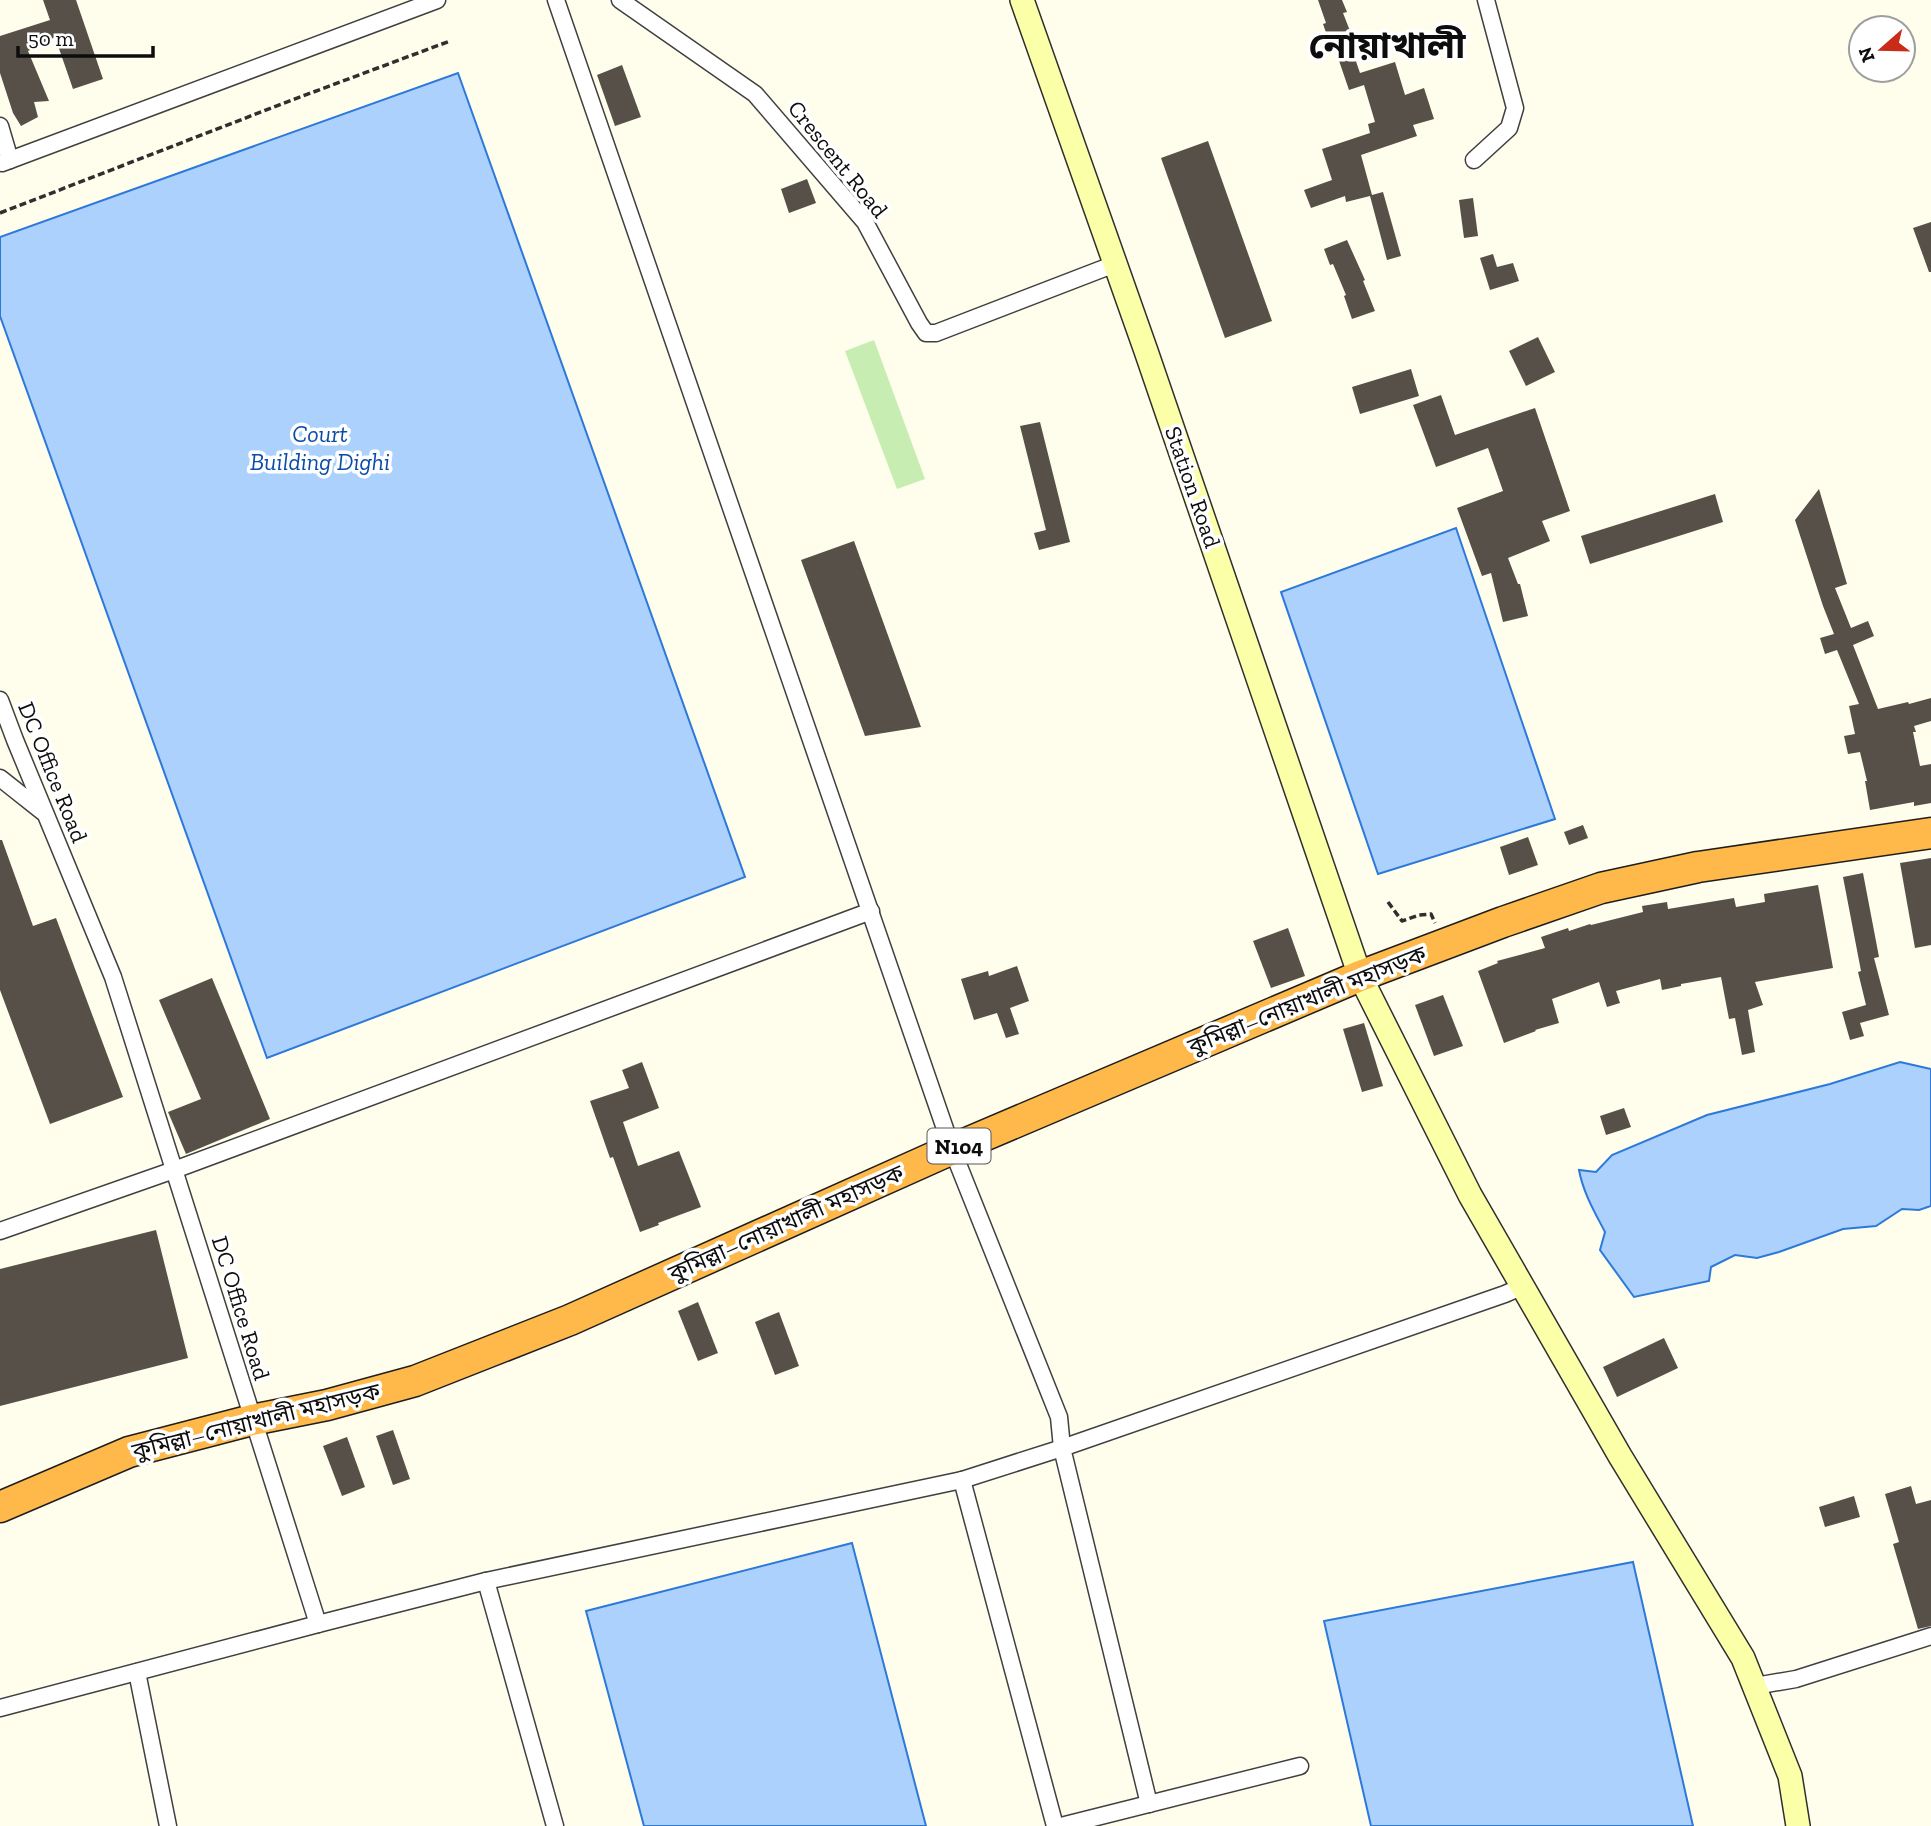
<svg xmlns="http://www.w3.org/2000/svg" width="1931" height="1826" font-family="'Zilla Slab','Noto Sans Bengali',serif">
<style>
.green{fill:#c8edb2}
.water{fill:#acd1fc;stroke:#2c79d9;stroke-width:2}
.building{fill:#565048}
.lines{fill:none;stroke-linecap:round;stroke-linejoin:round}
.street-casing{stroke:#404040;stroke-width:19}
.secondary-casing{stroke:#2f2f2f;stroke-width:26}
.highway-casing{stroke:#1e1e1e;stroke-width:33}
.path{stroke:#2f2f2f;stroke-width:3.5;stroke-dasharray:7 3.5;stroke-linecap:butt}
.street{stroke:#fff;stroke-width:16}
.secondary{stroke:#fbffa7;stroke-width:23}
.highway{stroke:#ffb94a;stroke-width:30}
.labels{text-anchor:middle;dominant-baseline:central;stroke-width:7;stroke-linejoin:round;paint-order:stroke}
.shield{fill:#fff;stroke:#565656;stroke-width:2}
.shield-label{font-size:21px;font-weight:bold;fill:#0d0d0d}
.street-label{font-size:23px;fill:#0d0d0d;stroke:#fff}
.water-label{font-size:24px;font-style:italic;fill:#0b4ca9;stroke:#fff}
.town-label{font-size:37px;font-weight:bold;fill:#0d0d0d;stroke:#fff}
</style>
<rect width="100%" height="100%" fill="#fffeec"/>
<!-- green -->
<polygon class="green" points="874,340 925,479 897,489 845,351"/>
<!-- water -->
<g class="water">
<polygon points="458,73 745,877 267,1058 0,316 0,237"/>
<polygon points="1456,528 1555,819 1378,874 1281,592"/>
<path d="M1900,1062L1931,1069V1206L1919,1210L1902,1209L1876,1226L1843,1229L1779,1252L1757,1258L1735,1255L1711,1267L1709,1281L1634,1297L1600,1250L1605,1232C1594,1211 1583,1192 1579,1170L1596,1172L1612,1155L1707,1115L1830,1084Z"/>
<polygon points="852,1543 926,1826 644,1826 586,1611"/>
<polygon points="1633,1562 1693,1826 1371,1826 1324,1621"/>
</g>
<!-- building -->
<g class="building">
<polygon points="43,0 76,0 103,79 73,89 55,37 28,51 49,101 34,102 38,117 21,126 13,113 0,73 0,36 50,20"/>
<polygon points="1318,0 1342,0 1347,12 1343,13 1352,36 1348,38 1360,73 1395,62 1405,95 1424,88 1434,119 1413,125 1417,136 1361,155 1372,195 1383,192 1401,256 1387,260 1370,196 1346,202 1345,196 1311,208 1304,190 1332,180 1322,149 1370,133 1368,124 1375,122 1364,85 1349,90 1333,43 1330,44 1323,24 1326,23"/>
<polygon points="622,65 641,117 615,126 597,75"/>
<polygon points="1208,141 1272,321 1225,338 1161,158"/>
<polygon points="807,179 816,203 789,213 781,189"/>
<polygon points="1473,198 1478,236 1464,238 1459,200"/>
<polygon points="1931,222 1931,272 1929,272 1913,228"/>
<polygon points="1347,240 1365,280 1363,281 1375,311 1352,319 1344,296 1346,295 1333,264 1330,265 1324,249"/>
<polygon points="1493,254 1497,267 1513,263 1519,281 1490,290 1480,258"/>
<polygon points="1538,337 1555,372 1526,386 1509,351"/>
<polygon points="1411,369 1419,396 1360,414 1352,387"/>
<polygon points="1441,395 1455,435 1535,408 1570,511 1542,521 1550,541 1508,558 1518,584 1520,584 1528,616 1503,622 1491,573 1482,576 1457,508 1503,491 1488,448 1436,467 1413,405"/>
<polygon points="1040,422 1070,542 1039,550 1034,533 1046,530 1020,426"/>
<polygon points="1819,489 1847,584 1835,588 1851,628 1868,621 1874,636 1853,645 1878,709 1908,702 1909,704 1931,698 1931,721 1914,726 1916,732 1913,732 1920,766 1931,764 1931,803 1914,806 1914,802 1870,810 1865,781 1867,781 1860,752 1848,754 1844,736 1855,734 1849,706 1859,704 1837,650 1825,654 1820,638 1834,634 1823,606 1795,520"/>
<polygon points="1715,494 1723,522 1590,564 1581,536"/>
<polygon points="854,541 921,727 865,736 801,560"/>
<polygon points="1583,825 1588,838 1569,845 1564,832"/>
<polygon points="1528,837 1538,865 1509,875 1500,847"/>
<polygon points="0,840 2,840 33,926 56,918 123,1097 50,1124 0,990"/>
<polygon points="1931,858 1931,945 1915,948 1900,863"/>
<polygon points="1863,873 1879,957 1874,958 1889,1015 1860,1023 1864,1036 1850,1040 1842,1012 1866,1005 1858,972 1861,971 1843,877"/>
<polygon points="1818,885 1833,968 1755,982 1763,1005 1748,1010 1755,1052 1742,1055 1735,1018 1729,1019 1721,977 1681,984 1681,986 1662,990 1660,979 1616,991 1620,1003 1607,1007 1599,982 1552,999 1559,1023 1535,1030 1536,1031 1504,1043 1478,971 1498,963 1497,961 1545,948 1541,937 1568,928 1569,931 1590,924 1591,925 1643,912 1642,906 1667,902 1668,909 1734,898 1736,907 1765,902 1764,894"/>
<polygon points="1288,928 1305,976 1271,988 1253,941"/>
<polygon points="1017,966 1029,1001 1010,1008 1019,1034 1006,1038 997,1013 974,1020 961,979 988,971 989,976"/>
<polygon points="212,978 270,1119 186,1154 168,1112 201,1099 159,1000"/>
<polygon points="1443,995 1463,1046 1434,1056 1415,1005"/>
<polygon points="1364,1023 1383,1086 1362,1092 1343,1029"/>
<polygon points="642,1062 659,1108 623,1122 638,1166 679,1151 701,1207 658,1223 659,1225 640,1232 613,1157 610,1158 590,1101 629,1088 622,1070"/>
<polygon points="1624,1108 1631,1127 1606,1135 1600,1116"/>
<polygon points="156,1230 188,1358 0,1406 0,1269"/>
<polygon points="698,1302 718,1353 698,1361 678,1311"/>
<polygon points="779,1312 799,1366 775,1375 755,1322"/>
<polygon points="1664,1338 1678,1368 1617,1397 1603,1367"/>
<polygon points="393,1430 410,1479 393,1485 376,1436"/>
<polygon points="347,1437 365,1487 342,1496 323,1446"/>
<polygon points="1911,1486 1916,1504 1931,1500 1931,1626 1918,1629 1893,1544 1899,1542 1885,1494"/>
<polygon points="1854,1496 1860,1517 1825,1527 1819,1507"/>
</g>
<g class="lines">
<defs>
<g id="street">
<polyline points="620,0 755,94 865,222 919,323 926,333 936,333 1115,264"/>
<polyline points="0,126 10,160 2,163"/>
<polyline points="10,160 437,0"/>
<polyline points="1474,160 1509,128 1515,108 1486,0"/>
<polyline points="0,700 15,740 113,977 318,1624 0,1708"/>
<polyline points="0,778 43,812"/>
<polyline points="0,1231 174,1170 871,911"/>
<polyline points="962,1480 1055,1826"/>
<polyline points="486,1581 555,1826"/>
<polyline points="318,1624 486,1581 962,1480 1062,1448 1059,1417 952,1149 556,0"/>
<polyline points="137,1672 168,1826"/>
<polyline points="1755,1686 1796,1679 1931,1636"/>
<polyline points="1150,1803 1149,1804 1062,1448 1505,1294 1523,1286"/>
<polyline points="1061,1826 1300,1766"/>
</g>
<polyline id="secondary" points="1022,0 1146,351 1360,976 1470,1195 1620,1456 1743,1658 1790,1776 1798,1826"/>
<polyline id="highway" points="0,1507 129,1452 252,1420 327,1405 415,1381 570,1320 941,1154 1360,976 1503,922 1601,888 1698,867 1931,833"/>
</defs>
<!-- street casing -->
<use href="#street" class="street-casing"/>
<!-- secondary casing -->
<use href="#secondary" class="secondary-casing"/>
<!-- highway casing -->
<use href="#highway" class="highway-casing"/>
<!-- path -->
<g class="path">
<polyline points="0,213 292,100 450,41"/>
<polyline points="1388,902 1402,921 1419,915 1431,914 1435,923"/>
</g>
<!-- street -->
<use href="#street" class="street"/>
<!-- secondary -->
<use href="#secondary" class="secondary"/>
<!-- highway -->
<use href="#highway" class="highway"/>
</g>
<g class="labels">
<!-- shield labels -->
<rect class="shield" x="927.5" y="1128.5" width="63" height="35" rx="5"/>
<g class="shield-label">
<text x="959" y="1146">N104</text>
</g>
<!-- street labels -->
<g class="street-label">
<text transform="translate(838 159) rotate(51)">Crescent Road</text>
<text transform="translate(1193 487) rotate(71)">Station Road</text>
<text transform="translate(53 772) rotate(68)">DC Office Road</text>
<text transform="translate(1307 1000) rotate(-22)">কুমিল্লা–নোয়াখালী মহাসড়ক</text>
<text transform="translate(786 1223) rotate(-24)">কুমিল্লা–নোয়াখালী মহাসড়ক</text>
<text transform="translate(241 1308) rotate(73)">DC Office Road</text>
<text transform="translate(256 1421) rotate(-14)">কুমিল্লা–নোয়াখালী মহাসড়ক</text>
</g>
<!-- water labels -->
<g class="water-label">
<text x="320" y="433">Court<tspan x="320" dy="28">Building Dighi</tspan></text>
</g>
<!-- town labels -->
<g class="town-label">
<text x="1387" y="45">নোয়াখালী</text>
</g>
</g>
<!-- north arrow -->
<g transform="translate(1882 49) rotate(250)"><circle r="33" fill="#ffffff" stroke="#9e9e9e" stroke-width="2"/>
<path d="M0-5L12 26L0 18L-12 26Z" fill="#c92c19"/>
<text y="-10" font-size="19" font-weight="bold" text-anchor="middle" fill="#0d0d0d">N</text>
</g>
<!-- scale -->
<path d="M18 46v10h135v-10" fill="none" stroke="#0d0d0d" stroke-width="3.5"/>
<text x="28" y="46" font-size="21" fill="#0d0d0d" stroke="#ffffff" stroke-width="5" paint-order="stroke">50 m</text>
</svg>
